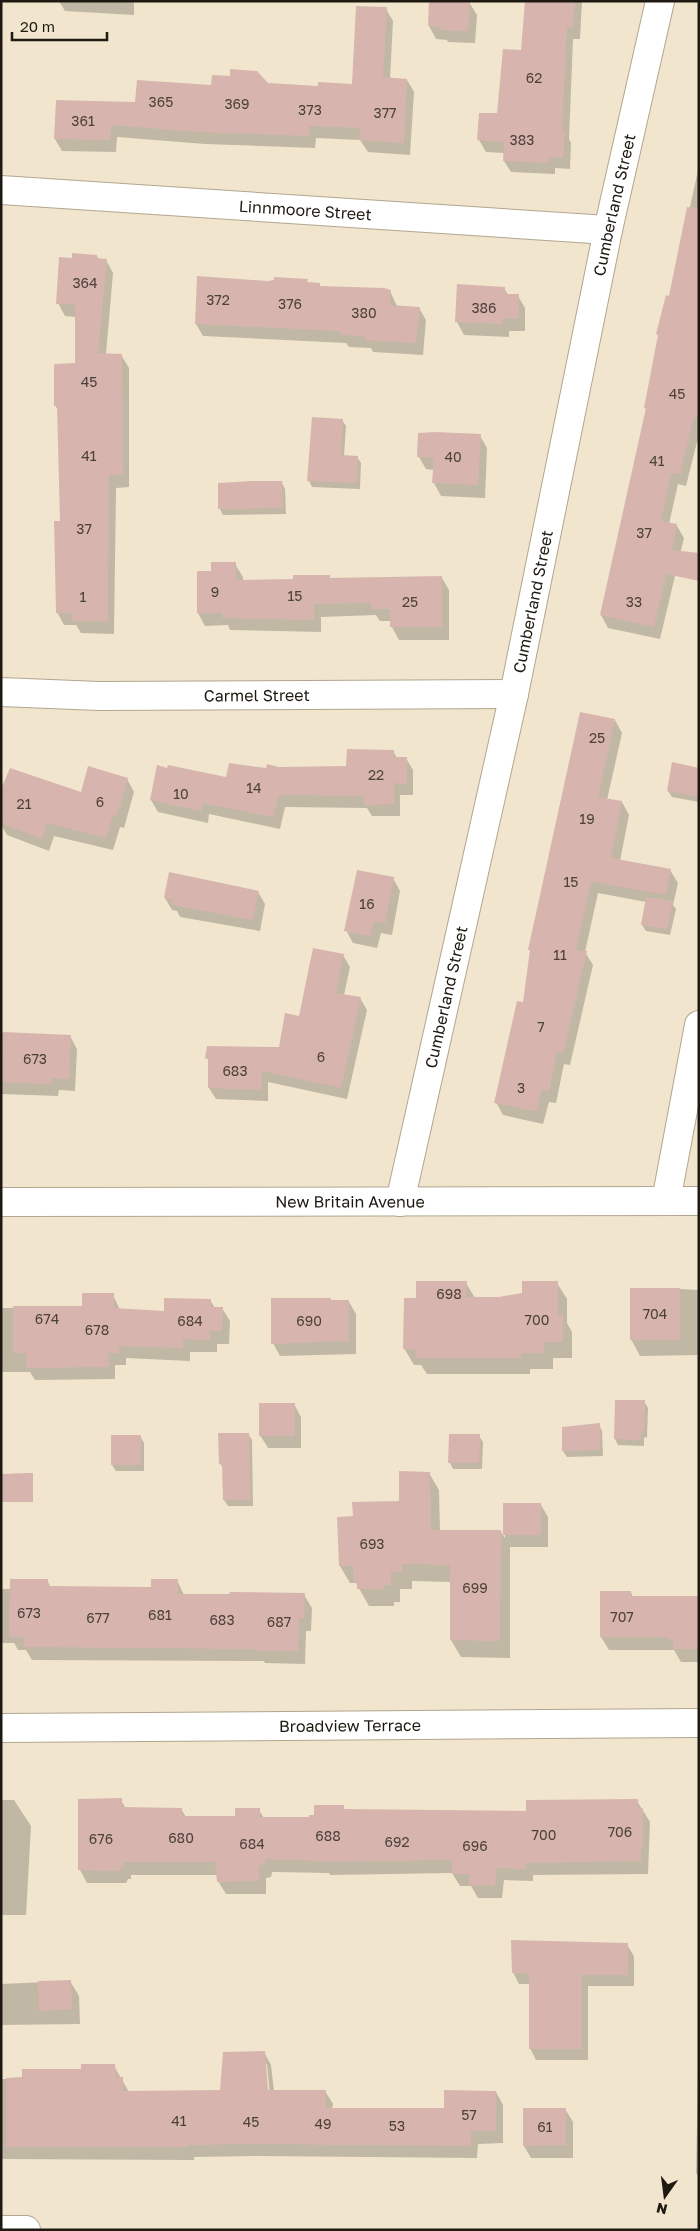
<svg xmlns="http://www.w3.org/2000/svg" width="700" height="2231" font-family="'Golos Text',sans-serif">
<style>
.shadow{fill:#0003;fill-rule:evenodd}
.building{fill:#d7b5ae}
.lines{fill:none;stroke-linecap:round;stroke-linejoin:round}
.minor-casing{stroke:#b1a68e;stroke-width:30}
.major-casing{stroke:#b1a68e;stroke-width:30}
.minor{stroke:#fff;stroke-width:28}
.major{stroke:#fff;stroke-width:28}
.labels{text-anchor:middle;dominant-baseline:central;stroke-width:4.5;stroke-linejoin:round;paint-order:stroke}
.number-label{font-size:14px;fill:#4c4138}
.street-label{font-size:16px;fill:#1e1a11;stroke:#f1e6cd}
</style>
<rect width="100%" height="100%" fill="#f1e6cd"/>
<!-- shadow -->
<g class="shadow">
<polygon points="59,1 134,1 134,15 65,11"/>
<polygon points="526,1 582,1 580,39 573,39 569,139 571,143 570,169 555,168 555,174 511,172 504,161 504,153 486,152 479,140 499,115 522,52"/>
<polygon points="469,2 477,15 475,43 448,42 447,40 436,39 429,26"/>
<polygon points="386,9 393,21 390,79 407,80 414,92 410,155 368,152 360,140 316,138 315,148 205,144 117,137 116,152 62,151 55,139 137,104 212,86 267,84 319,87 353,85"/>
<polygon points="699,166 699,440 697,442 686,486 678,484 669,524 677,526 684,538 660,639 608,628 601,615 647,411 645,408 659,337 657,334 670,297"/>
<polygon points="97,256 99,260 106,260 113,273 106,354 121,355 129,368 129,487 116,488 114,634 81,633 76,625 64,625 57,612 61,523 59,412 55,405 76,365 76,317 65,316 58,303 73,259"/>
<polygon points="307,281 309,284 321,288 390,291 397,306 419,308 426,320 423,355 373,352 371,348 349,347 346,343 203,336 196,324 268,282"/>
<polygon points="504,288 508,295 518,296 525,308 525,331 509,331 509,337 464,335 457,322"/>
<polygon points="313,418 342,420 346,426 344,456 357,457 361,463 360,489 312,487 309,481"/>
<polygon points="480,436 487,448 485,498 441,496 434,483 434,470 426,469 419,457"/>
<polygon points="282,483 285,489 286,514 223,515 220,509 219,484"/>
<polygon points="235,564 243,577 243,581 442,578 449,590 449,640 399,640 392,627 392,621 380,621 376,615 321,617 321,632 230,630 228,625 205,626 198,613 212,572"/>
<polygon points="615,720 622,733 607,800 622,802 629,815 620,861 670,870 678,883 673,905 676,909 670,935 646,931 642,925 646,902 598,893 585,952 593,965 570,1065 564,1064 556,1103 549,1102 543,1124 503,1115 496,1102 524,1003 531,952 529,949"/>
<polygon points="393,751 397,758 406,758 413,770 413,795 400,795 400,816 372,816 367,808 285,807 280,829 209,814 208,823 158,812 151,800 267,770 348,767"/>
<polygon points="699,769 699,802 672,797 668,791"/>
<polygon points="127,779 134,792 124,828 120,827 113,850 54,836 49,851 7,835 1,825 1,817"/>
<polygon points="393,878 400,891 392,935 381,933 377,948 353,943 346,930"/>
<polygon points="258,892 265,904 260,931 180,917 177,911 172,910 165,898"/>
<polygon points="1,950 2,951 2,986 1,986"/>
<polygon points="343,955 350,967 344,995 360,998 367,1010 347,1099 268,1082 268,1101 216,1099 209,1088 209,1062 207,1058 280,1049"/>
<polygon points="1,1033 70,1036 77,1049 75,1091 59,1090 58,1096 1,1094"/>
<polygon points="466,1283 475,1298 499,1298 523,1294 557,1283 567,1299 567,1323 572,1332 572,1358 553,1358 553,1369 530,1369 530,1374 427,1374 421,1365 414,1365 404,1348 417,1300"/>
<polygon points="680,1289 699,1290 699,1355 640,1356 631,1339"/>
<polygon points="113,1295 120,1310 165,1312 210,1300 215,1308 222,1308 230,1321 229,1344 217,1344 217,1352 190,1352 190,1361 126,1358 126,1365 115,1365 115,1379 35,1380 30,1372 1,1372 1,1308 83,1308"/>
<polygon points="332,1301 349,1302 356,1314 356,1354 280,1356 273,1343"/>
<polygon points="644,1401 648,1408 647,1438 644,1437 644,1446 618,1445 615,1439"/>
<polygon points="294,1404 301,1417 301,1448 268,1448 260,1435"/>
<polygon points="599,1424 602,1431 603,1456 567,1457 563,1451 563,1428"/>
<polygon points="248,1434 252,1440 253,1506 228,1506 224,1500 224,1470 220,1463"/>
<polygon points="140,1436 144,1443 144,1471 116,1471 112,1465"/>
<polygon points="479,1436 483,1442 482,1469 453,1469 450,1463"/>
<polygon points="429,1473 439,1490 440,1531 501,1532 505,1538 505,1504 541,1505 548,1517 548,1547 510,1547 510,1658 461,1657 451,1640 452,1582 412,1581 412,1589 400,1589 400,1602 394,1602 394,1606 369,1606 356,1583 350,1583 340,1566 338,1518 354,1517 400,1502"/>
<polygon points="47,1580 51,1588 152,1588 177,1580 184,1595 304,1595 312,1608 311,1631 306,1631 305,1664 265,1663 264,1661 32,1660 26,1650 18,1650 14,1643 1,1643 1,1589 11,1589"/>
<polygon points="631,1592 633,1597 699,1597 699,1662 681,1662 674,1650 609,1650 601,1637"/>
<polygon points="1,1800 14,1800 31,1826 26,1915 1,1915"/>
<polygon points="121,1800 126,1809 181,1809 186,1817 236,1818 259,1810 264,1818 310,1818 343,1806 345,1810 527,1812 637,1801 650,1822 648,1874 533,1875 533,1881 504,1880 502,1898 478,1898 471,1886 460,1886 452,1873 330,1875 329,1873 272,1872 271,1877 266,1878 266,1894 226,1894 218,1881 218,1875 131,1875 131,1879 128,1879 126,1883 87,1883 80,1870"/>
<polygon points="627,1945 634,1956 634,1986 588,1986 588,2060 536,2060 530,2048 530,1984 519,1984 513,1972"/>
<polygon points="70,1981 79,1996 80,2024 1,2025 1,1984"/>
<path d="M264,2052L271,2065L274,2091H325L333,2104L332,2109H445L496,2092L503,2105V2143L478,2144L477,2158L257,2156L194,2157V2160L1,2159V2079H24L114,2066L129,2092L221,2091ZM264,2064H267L270,2096H268Z"/>
<polygon points="698,2075 699,2075 699,2177 696,2173"/>
<polygon points="565,2109 573,2122 573,2158 531,2158 524,2146"/>
</g>
<!-- building -->
<g class="building">
<polygon points="429,1 470,1 468,31 439,30 440,27 428,26"/>
<polygon points="525,1 575,1 573,28 567,27 562,130 565,130 563,158 549,157 549,163 503,161 504,142 477,140 479,113 497,113 503,49 521,50"/>
<polygon points="356,6 387,7 383,77 407,79 404,143 359,140 360,128 309,126 309,136 197,132 111,125 110,140 54,139 56,100 135,102 137,80 211,85 212,75 230,76 230,69 257,71 268,83 318,86 318,82 352,84"/>
<polygon points="687,207 699,208 699,418 694,417 680,474 671,473 661,521 677,524 672,550 699,553 699,581 666,574 654,627 600,615 646,408 644,408 658,335 656,334 666,295 669,296"/>
<polygon points="72,253 97,255 97,258 107,259 98,353 122,354 123,475 109,475 108,621 72,621 72,613 56,613 54,521 60,521 57,406 54,406 54,364 75,363 75,304 56,304 59,257 72,258"/>
<polygon points="197,276 268,281 274,280 274,277 308,279 307,282 320,283 320,286 384,288 391,290 390,305 420,307 416,343 365,340 365,336 340,335 341,331 195,324"/>
<polygon points="457,284 505,287 505,294 519,294 518,319 503,318 502,324 455,322"/>
<polygon points="312,417 343,419 341,455 358,456 357,483 307,481"/>
<polygon points="435,432 481,434 478,485 432,483 434,458 417,457 418,433"/>
<polygon points="252,481 282,481 283,508 218,509 218,483"/>
<polygon points="211,562 236,562 236,580 293,579 293,575 330,575 330,578 442,576 442,627 390,627 390,609 371,609 371,603 314,604 314,620 222,618 222,613 197,613 197,571 211,571"/>
<polygon points="580,712 615,719 598,797 622,801 611,858 671,869 666,895 591,881 576,950 587,951 563,1053 557,1051 549,1091 542,1089 536,1111 494,1103 517,1001 523,1002 530,950 528,950"/>
<polygon points="347,749 394,750 394,757 407,757 407,784 394,783 394,804 364,805 364,796 279,795 273,817 203,803 201,811 150,800 157,765 167,768 168,765 226,777 229,763 266,768 267,764 279,767 346,766"/>
<polygon points="672,762 699,768 699,797 667,791"/>
<polygon points="88,766 128,778 117,816 113,815 106,838 47,823 42,839 1,823 1,789 10,768 81,792"/>
<polygon points="357,870 394,877 385,923 374,921 370,936 344,931"/>
<polygon points="169,872 259,891 253,920 172,905 173,900 164,898"/>
<polygon points="646,897 673,901 667,929 641,925"/>
<polygon points="313,948 344,954 336,993 361,997 341,1088 262,1071 262,1090 208,1088 208,1059 205,1058 207,1046 279,1047 285,1013 299,1016"/>
<polygon points="3,1032 71,1035 69,1079 52,1078 51,1084 1,1082"/>
<polygon points="416,1281 467,1281 466,1297 499,1297 522,1293 522,1281 558,1281 558,1315 563,1314 563,1342 544,1342 544,1353 521,1353 521,1358 416,1358 415,1349 403,1349 404,1298 416,1298"/>
<rect x="630" y="1288" width="50" height="52"/>
<polygon points="82,1293 114,1293 114,1308 164,1311 164,1298 211,1299 211,1307 223,1307 222,1331 210,1331 210,1340 183,1339 183,1348 119,1346 119,1353 108,1353 109,1367 26,1368 26,1353 13,1353 13,1306 82,1306"/>
<polygon points="271,1298 331,1298 331,1300 349,1300 349,1341 271,1344"/>
<polygon points="615,1400 645,1400 644,1432 641,1431 641,1440 614,1439"/>
<rect x="259" y="1403" width="36" height="33"/>
<polygon points="600,1423 600,1450 562,1451 562,1427"/>
<polygon points="218,1433 249,1433 250,1500 223,1500 222,1464 219,1464"/>
<polygon points="449,1434 480,1434 479,1463 448,1463"/>
<rect x="111" y="1435" width="30" height="30"/>
<polygon points="399,1471 430,1472 431,1530 501,1530 500,1641 450,1640 450,1565 402,1564 402,1572 391,1572 391,1585 384,1585 384,1589 357,1589 357,1582 354,1582 353,1566 339,1566 337,1517 353,1516 352,1502 399,1501"/>
<polygon points="26,1473 33,1473 33,1502 2,1502 2,1474"/>
<rect x="503" y="1503" width="38" height="32"/>
<polygon points="10,1579 48,1579 48,1586 151,1587 151,1579 178,1579 178,1594 229,1594 230,1592 305,1593 304,1618 299,1618 298,1651 256,1651 256,1649 24,1647 24,1637 9,1637"/>
<polygon points="600,1591 631,1591 631,1596 699,1596 699,1649 673,1649 673,1639 667,1639 667,1637 600,1637"/>
<polygon points="122,1798 122,1807 182,1808 182,1816 235,1816 235,1808 260,1808 260,1817 309,1817 309,1815 314,1815 314,1805 344,1805 344,1809 526,1811 526,1800 638,1799 638,1809 643,1808 643,1848 641,1848 641,1861 526,1863 526,1869 497,1868 495,1885 469,1885 470,1874 452,1874 452,1860 321,1862 321,1861 265,1859 265,1865 259,1865 259,1881 217,1882 215,1862 124,1862 124,1867 121,1867 121,1870 119,1871 78,1870 78,1799"/>
<polygon points="511,1940 628,1943 628,1975 582,1975 582,2049 529,2049 529,1973 512,1973"/>
<polygon points="71,1980 72,2009 39,2011 38,1981"/>
<polygon points="265,2051 268,2090 326,2090 326,2108 444,2108 444,2090 496,2091 496,2131 471,2131 471,2146 249,2144 188,2145 188,2147 6,2147 6,2078 22,2077 22,2069 81,2069 81,2064 115,2064 116,2077 123,2077 123,2091 220,2090 223,2052"/>
<polygon points="523,2108 566,2108 566,2145 523,2146"/>
</g>
<g class="lines">
<defs>
<g id="minor">
<path id="s1" d="M1,190L608,230"/>
<path id="s2" d="M1,692L99,696L514,694"/>
<polyline points="666,1201 699,1025"/>
<path id="s3" d="M400,1202L514,694L608,230L660,1"/>
<path id="s4" d="M1,1728L699,1723"/>
<polyline points="1,2230 26,2230"/>
</g>
<g id="major">
<path id="s5" d="M1,1202L699,1201"/>
</g>
</defs>
<!-- minor casing -->
<use href="#minor" class="minor-casing"/>
<!-- major casing -->
<use href="#major" class="major-casing"/>
<!-- minor -->
<use href="#minor" class="minor"/>
<!-- major -->
<use href="#major" class="major"/>
</g>
<g class="labels">
<!-- number labels -->
<g class="number-label">
<text x="534" y="77">62</text>
<text x="161" y="101">365</text>
<text x="237" y="103">369</text>
<text x="310" y="109">373</text>
<text x="385" y="112">377</text>
<text x="83" y="120">361</text>
<text x="522" y="139">383</text>
<text x="85" y="282">364</text>
<text x="218" y="299">372</text>
<text x="290" y="303">376</text>
<text x="484" y="307">386</text>
<text x="364" y="312">380</text>
<text x="89" y="381">45</text>
<text x="677" y="393">45</text>
<text x="89" y="455">41</text>
<text x="453" y="456">40</text>
<text x="657" y="460">41</text>
<text x="84" y="528">37</text>
<text x="644" y="532">37</text>
<text x="215" y="591">9</text>
<text x="295" y="595">15</text>
<text x="83" y="596">1</text>
<text x="410" y="601">25</text>
<text x="634" y="601">33</text>
<text x="597" y="737">25</text>
<text x="376" y="774">22</text>
<text x="254" y="787">14</text>
<text x="181" y="793">10</text>
<text x="100" y="801">6</text>
<text x="24" y="803">21</text>
<text x="587" y="818">19</text>
<text x="571" y="881">15</text>
<text x="367" y="903">16</text>
<text x="560" y="954">11</text>
<text x="541" y="1026">7</text>
<text x="321" y="1056">6</text>
<text x="35" y="1058">673</text>
<text x="235" y="1070">683</text>
<text x="521" y="1087">3</text>
<text x="449" y="1293">698</text>
<text x="655" y="1313">704</text>
<text x="47" y="1318">674</text>
<text x="537" y="1319">700</text>
<text x="190" y="1320">684</text>
<text x="309" y="1320">690</text>
<text x="97" y="1329">678</text>
<text x="372" y="1543">693</text>
<text x="475" y="1587">699</text>
<text x="29" y="1612">673</text>
<text x="160" y="1614">681</text>
<text x="622" y="1616">707</text>
<text x="98" y="1617">677</text>
<text x="222" y="1619">683</text>
<text x="279" y="1621">687</text>
<text x="620" y="1831">706</text>
<text x="544" y="1834">700</text>
<text x="328" y="1835">688</text>
<text x="181" y="1837">680</text>
<text x="101" y="1838">676</text>
<text x="397" y="1841">692</text>
<text x="252" y="1843">684</text>
<text x="475" y="1845">696</text>
<text x="469" y="2114">57</text>
<text x="179" y="2120">41</text>
<text x="251" y="2121">45</text>
<text x="323" y="2123">49</text>
<text x="397" y="2125">53</text>
<text x="545" y="2126">61</text>
</g>
<!-- street labels -->
<g class="street-label">
<text stroke="none"><textPath href="#s3" startOffset="1020">Cumberland Street</textPath></text>
<text stroke="none"><textPath href="#s1" startOffset="305">Linnmoore Street</textPath></text>
<text stroke="none"><textPath href="#s3" startOffset="615">Cumberland Street</textPath></text>
<text stroke="none"><textPath href="#s2" startOffset="256">Carmel Street</textPath></text>
<text stroke="none"><textPath href="#s3" startOffset="210">Cumberland Street</textPath></text>
<text stroke="none"><textPath href="#s5" startOffset="349">New Britain Avenue</textPath></text>
<text stroke="none"><textPath href="#s4" startOffset="349">Broadview Terrace</textPath></text>
</g>
</g>
<!-- border -->
<rect width="700" height="2231" fill="none" stroke="#1e1a11" stroke-width="5"/>
<!-- north arrow -->
<g transform="translate(665 2196) rotate(194)" stroke="#f1e6cd" stroke-width="4" paint-order="stroke">
<path d="M0-4L9 19L0 12L-9 19Z" fill="#1e1a11"/>
<text y="-8" font-size="14" font-weight="bold" text-anchor="middle" fill="#1e1a11">N</text>
</g>
<!-- scale -->
<path d="M12 32v8h95v-8" fill="none" stroke="#1e1a11" stroke-width="2.5"/>
<text x="20" y="32" font-size="15" fill="#1e1a11" stroke="#f1e6cd" stroke-width="4" paint-order="stroke">20 m</text>
</svg>
